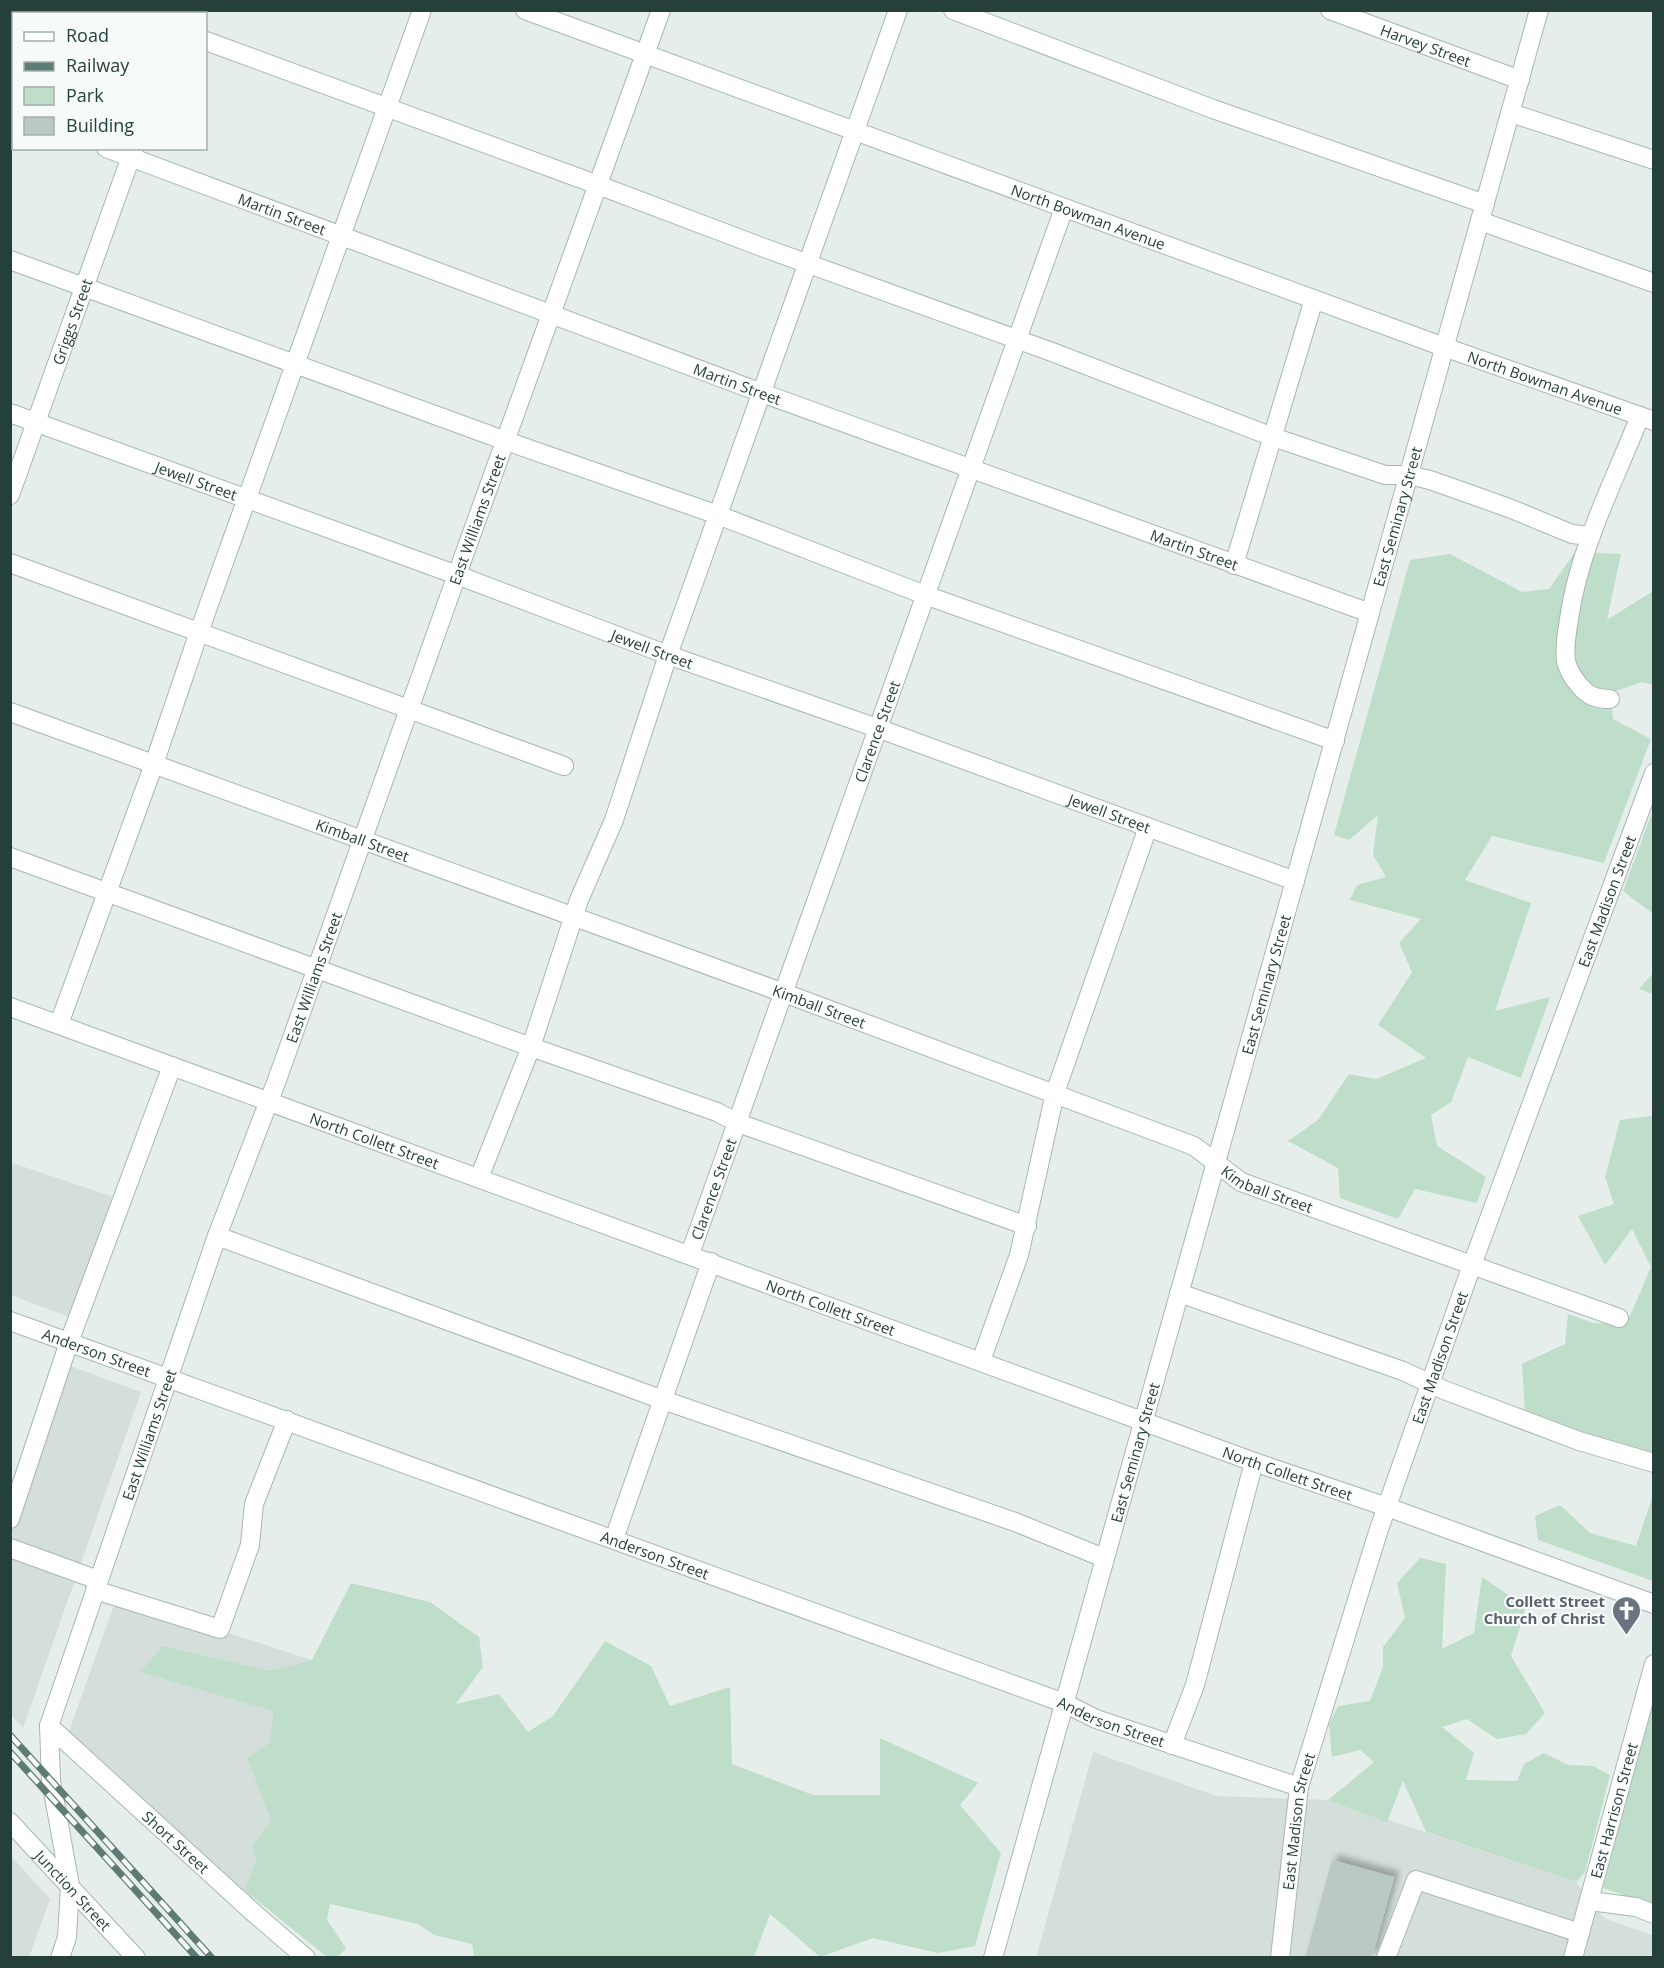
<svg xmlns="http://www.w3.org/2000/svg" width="1664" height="1968" font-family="'Open Sans',sans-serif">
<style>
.built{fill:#d4deda}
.green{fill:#bfdeca}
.building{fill:#bbc9c4;filter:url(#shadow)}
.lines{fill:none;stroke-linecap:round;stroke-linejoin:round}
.minor-casing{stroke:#a8b6b3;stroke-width:20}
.minor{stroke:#fff;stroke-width:18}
.rail-casing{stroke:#5f7b76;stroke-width:7}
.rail{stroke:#f6faf9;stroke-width:4.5;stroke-dasharray:14;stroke-linecap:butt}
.labels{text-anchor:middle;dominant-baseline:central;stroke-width:4.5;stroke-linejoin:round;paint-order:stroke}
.street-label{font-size:15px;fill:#25403b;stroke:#f6faf9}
.worship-label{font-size:15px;font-weight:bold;fill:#5b616d;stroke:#f6faf9;text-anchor:end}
</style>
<defs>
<filter id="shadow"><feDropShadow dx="5.5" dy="-5.5" stdDeviation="3" flood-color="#0004"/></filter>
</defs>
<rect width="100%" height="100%" fill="#e5eeeb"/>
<!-- built -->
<g class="built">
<polygon points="10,1162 122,1200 77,1320 11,1295"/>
<polygon points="62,1363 141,1392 23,1728 10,1714 10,1481 21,1484"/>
<polygon points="117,1597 312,1660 273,1711 270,1742 247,1758 271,1821 252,1845 256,1861 244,1890 69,1731"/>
<polygon points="1093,1752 1216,1796 1328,1800 1576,1882 1604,1918 1654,1936 1653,1958 1036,1958"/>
<polygon points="10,1855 50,1899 29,1957 11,1957"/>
</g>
<!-- green -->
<g class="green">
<polygon points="1575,552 1621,554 1607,620 1653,591 1654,685 1642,682 1610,693 1613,719 1651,739 1604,863 1492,836 1465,880 1531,903 1495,1011 1550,997 1521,1078 1468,1057 1451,1102 1431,1115 1437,1146 1486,1177 1477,1203 1415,1189 1398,1219 1340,1198 1338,1168 1288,1141 1318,1120 1349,1074 1376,1079 1426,1058 1378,1025 1412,972 1399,943 1421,919 1350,900 1357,885 1386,877 1373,855 1378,815 1349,840 1334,835 1410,560 1450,554 1522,592 1549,589"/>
<polygon points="1651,815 1654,815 1653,914 1623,891"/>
<polygon points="1653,973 1653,994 1639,989"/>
<polygon points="1653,1116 1653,1453 1593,1444 1525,1412 1522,1364 1565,1344 1568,1314 1593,1323 1626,1325 1651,1267 1632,1229 1605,1265 1578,1216 1614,1204 1605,1177 1620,1120"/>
<polygon points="1653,1495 1653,1581 1538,1540 1535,1516 1560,1505 1590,1533 1636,1546"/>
<polygon points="1420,1558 1446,1564 1442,1649 1474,1633 1482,1577 1526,1607 1511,1656 1545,1713 1526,1734 1497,1739 1467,1719 1442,1727 1474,1753 1466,1780 1517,1781 1524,1764 1544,1753 1568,1765 1593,1766 1610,1775 1585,1872 1576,1882 1426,1832 1403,1781 1387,1822 1328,1800 1374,1762 1360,1750 1332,1757 1329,1724 1338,1706 1370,1701 1383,1667 1383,1647 1405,1618 1397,1583"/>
<polygon points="351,1583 430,1602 479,1637 483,1667 456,1704 499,1694 528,1732 553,1716 605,1641 651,1666 670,1706 730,1687 732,1764 813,1795 880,1795 880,1738 978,1783 960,1805 1001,1853 975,1946 938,1953 873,1938 820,1957 770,1914 754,1957 474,1957 472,1944 434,1935 418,1924 330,1904 327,1920 346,1948 338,1957 327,1957 244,1890 256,1861 252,1845 271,1821 247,1758 270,1742 273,1711 140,1672 163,1646 270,1671 312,1660"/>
<polygon points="1653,1699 1653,1905 1603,1888"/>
</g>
<!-- building -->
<polygon class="building" points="1332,1860 1394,1877 1372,1958 1305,1958"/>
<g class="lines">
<defs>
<g id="minor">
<path id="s1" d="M525,10L1444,347L1654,421"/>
<polyline points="953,10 1213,109 1485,204"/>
<path id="s2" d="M1330,10L1520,80"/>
<polyline points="183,14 184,10"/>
<polyline points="206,41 598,185 759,246 1052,352 1273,437 1385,475 1409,475 1430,480 1509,508 1572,534 1591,536"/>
<polyline points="10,112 14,113"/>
<polyline points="1511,113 1654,160"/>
<path id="s3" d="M106,148L762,393L1370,613"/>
<polyline points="1480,221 1654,283"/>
<polyline points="10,260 506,441 718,515 925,595 1335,741"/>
<path id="s4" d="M10,413L457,575L668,655L877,728L1295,881"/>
<path id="s5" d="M10,495L134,148"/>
<polyline points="10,563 564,766"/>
<polyline points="1234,565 1314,299"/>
<path d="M1610,699C1596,699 1588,696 1579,685C1573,678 1568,670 1566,661C1564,647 1567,632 1569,619C1579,548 1614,482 1640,416"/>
<path id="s6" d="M10,712L784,993L1194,1146L1241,1182L1619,1318"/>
<polyline points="10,857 531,1047 717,1112 738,1123 755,1129 1027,1226"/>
<path id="s7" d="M10,1007L1254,1462L1387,1507L1654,1604"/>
<polyline points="59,1024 154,764 199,632 422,10"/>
<polyline points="479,1178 531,1047 579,900 614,820 668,655 898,10"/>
<polyline points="217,1236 663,1400 1015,1522 1104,1558"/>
<path id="s8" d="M690,1254L1064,208"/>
<polyline points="1179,1293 1403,1371 1444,1390 1579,1441 1654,1463"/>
<path id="s9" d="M10,1321L1064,1703L1096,1719L1299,1787"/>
<polyline points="981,1361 1019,1255 1055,1093 1148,827"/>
<polyline points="10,1519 69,1342 172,1066"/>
<polyline points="614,1539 711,1262"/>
<polyline points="10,1548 98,1580"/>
<polyline points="95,1590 220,1629 250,1545 254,1504 287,1420"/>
<path id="s10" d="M49,1726L255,1914L306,1958"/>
<polyline points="1172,1745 1195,1685 1254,1462"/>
<path id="s11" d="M10,1822L136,1958"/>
<polyline points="1590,1901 1636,1907 1654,1914"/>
<path id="s12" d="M60,1958L67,1937L70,1886L51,1780L49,1726L217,1236L277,1080L464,555L661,10"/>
<path id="s13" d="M993,1958L1539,10"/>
<path id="s14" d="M1280,1958L1299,1787L1379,1529L1472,1265L1654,773"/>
<polyline points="1386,1958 1416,1880 1580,1933"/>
<path id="s15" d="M1573,1958L1654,1664"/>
</g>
</defs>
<!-- minor casing -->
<use href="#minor" class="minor-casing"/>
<!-- minor -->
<use href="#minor" class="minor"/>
<defs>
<g id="rail">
<polyline points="10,1735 212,1958"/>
<polyline points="10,1752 197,1958"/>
</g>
</defs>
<!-- rail casing -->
<use href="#rail" class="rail-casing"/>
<!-- rail -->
<use href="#rail" class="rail"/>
</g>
<!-- icons -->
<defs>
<symbol id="church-pin" viewBox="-11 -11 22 30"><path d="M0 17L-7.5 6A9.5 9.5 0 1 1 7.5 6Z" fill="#6b7280" stroke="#f6faf9"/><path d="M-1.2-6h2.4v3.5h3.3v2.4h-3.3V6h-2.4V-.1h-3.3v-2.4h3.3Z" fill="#fff"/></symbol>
</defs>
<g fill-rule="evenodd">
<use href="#church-pin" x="1610" y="1594" width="33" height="45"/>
</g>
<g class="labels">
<!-- street labels -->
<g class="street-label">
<text stroke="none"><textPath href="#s2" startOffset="102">Harvey Street</textPath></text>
<text stroke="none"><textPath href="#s3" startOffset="188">Martin Street</textPath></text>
<text stroke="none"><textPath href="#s1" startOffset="600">North Bowman Avenue</textPath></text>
<text stroke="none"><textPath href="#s5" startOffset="184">Griggs Street</textPath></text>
<text stroke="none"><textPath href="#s3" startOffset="674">Martin Street</textPath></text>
<text stroke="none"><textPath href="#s1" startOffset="1086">North Bowman Avenue</textPath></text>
<text stroke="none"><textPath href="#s4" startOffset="198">Jewell Street</textPath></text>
<text stroke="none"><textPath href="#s13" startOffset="1497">East Seminary Street</textPath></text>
<text stroke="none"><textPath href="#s12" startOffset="1515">East Williams Street</textPath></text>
<text stroke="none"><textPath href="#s3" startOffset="1160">Martin Street</textPath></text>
<text stroke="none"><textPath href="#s4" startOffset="684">Jewell Street</textPath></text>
<text stroke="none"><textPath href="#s8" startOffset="555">Clarence Street</textPath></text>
<text stroke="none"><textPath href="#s4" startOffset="1170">Jewell Street</textPath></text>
<text stroke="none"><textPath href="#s6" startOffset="375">Kimball Street</textPath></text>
<text stroke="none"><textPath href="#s14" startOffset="1110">East Madison Street</textPath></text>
<text stroke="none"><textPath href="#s12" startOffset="1029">East Williams Street</textPath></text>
<text stroke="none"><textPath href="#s13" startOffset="1011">East Seminary Street</textPath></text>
<text stroke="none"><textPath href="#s6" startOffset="861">Kimball Street</textPath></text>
<text stroke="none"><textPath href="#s7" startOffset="388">North Collett Street</textPath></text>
<text stroke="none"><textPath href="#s6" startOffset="1347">Kimball Street</textPath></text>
<text stroke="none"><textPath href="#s8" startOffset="69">Clarence Street</textPath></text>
<text stroke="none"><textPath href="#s7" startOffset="874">North Collett Street</textPath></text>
<text stroke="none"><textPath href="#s9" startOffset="92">Anderson Street</textPath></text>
<text stroke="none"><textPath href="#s14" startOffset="624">East Madison Street</textPath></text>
<text stroke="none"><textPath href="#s12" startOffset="543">East Williams Street</textPath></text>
<text stroke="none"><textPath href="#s13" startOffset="525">East Seminary Street</textPath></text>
<text stroke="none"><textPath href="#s7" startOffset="1360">North Collett Street</textPath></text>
<text stroke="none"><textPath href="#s9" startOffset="686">Anderson Street</textPath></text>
<text stroke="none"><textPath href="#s9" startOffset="1172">Anderson Street</textPath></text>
<text stroke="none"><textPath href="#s15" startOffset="153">East Harrison Street</textPath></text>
<text stroke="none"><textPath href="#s14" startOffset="138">East Madison Street</textPath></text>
<text stroke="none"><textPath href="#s10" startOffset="172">Short Street</textPath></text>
<text stroke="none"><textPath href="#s11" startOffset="93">Junction Street</textPath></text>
</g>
<!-- worship labels -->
<g class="worship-label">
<text x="1605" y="1601">Collett Street<tspan x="1605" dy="17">Church of Christ</tspan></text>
</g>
</g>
<!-- border -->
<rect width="1664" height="1968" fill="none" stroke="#25403b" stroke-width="24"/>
<!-- legend -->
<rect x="12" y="12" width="195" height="138" fill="#f6faf9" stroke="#a2b0ad" stroke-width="1.5"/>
<rect x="24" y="32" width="30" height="9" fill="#ffffff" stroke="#a2b0ad" stroke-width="1.5"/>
<text x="66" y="42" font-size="18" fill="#25403b">Road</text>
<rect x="24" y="62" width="30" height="9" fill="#5f7b76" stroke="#a2b0ad" stroke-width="1.5"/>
<text x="66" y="72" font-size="18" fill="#25403b">Railway</text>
<rect x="24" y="87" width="30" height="18" fill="#bfdeca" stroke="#a2b0ad" stroke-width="1.5"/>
<text x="66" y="102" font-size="18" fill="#25403b">Park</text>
<rect x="24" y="117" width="30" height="18" fill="#bbc9c4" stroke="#a2b0ad" stroke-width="1.5"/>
<text x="66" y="132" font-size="18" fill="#25403b">Building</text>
</svg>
